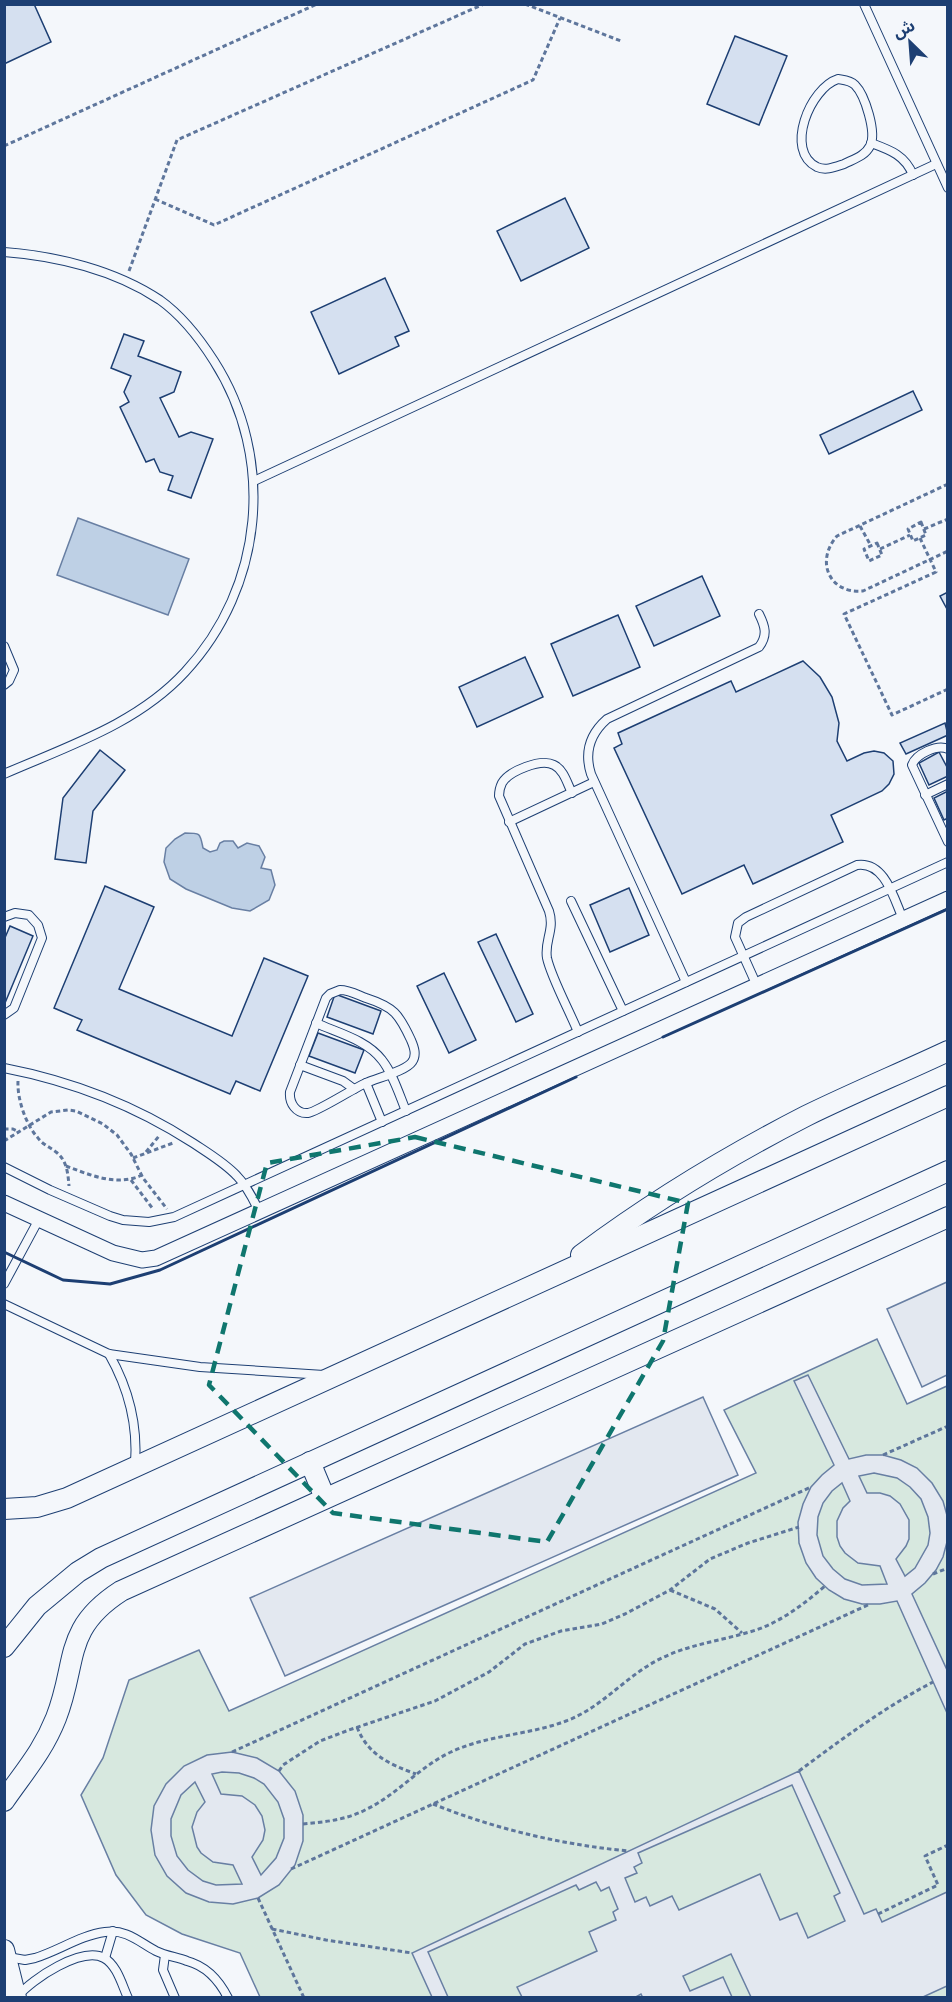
<svg xmlns="http://www.w3.org/2000/svg" width="952" height="2002" font-family="Roboto,'Noto Sans Arabic',sans-serif">
<style>
.green{fill:#d7e8df;stroke:#687fa3;stroke-width:1.5}
.parking{fill:#e3e8f0;stroke:#687fa3;stroke-width:1.5;fill-rule:evenodd}
.water{fill:#bed0e5;stroke:#687fa3;stroke-width:1.5}
.building{fill:#d5e0f0;stroke:#1d3f73;stroke-width:1.5}
.lines{fill:none;stroke-linecap:round;stroke-linejoin:round}
.lane-casing{stroke:#1d3f73;stroke-width:10}
.street-casing{stroke:#1d3f73;stroke-width:17}
.secondary-casing{stroke:#1d3f73;stroke-width:22}
.path{stroke:#5e769c;stroke-width:3;stroke-dasharray:4.5 3;stroke-linecap:butt}
.lane{stroke:#f4f7fb;stroke-width:8}
.street{stroke:#f4f7fb;stroke-width:15}
.secondary{stroke:#f4f7fb;stroke-width:20}
.wall{stroke:#1d3f73;stroke-width:3}
.marked{fill:none;stroke:#0f766e;stroke-width:4.5;stroke-dasharray:12 8;stroke-linejoin:round}
</style>
<rect width="100%" height="100%" fill="#f4f7fb"/>
<!-- green -->
<polygon class="green" points="877,1339 907,1404 947,1386 947,1997 260,1997 240,1953 182,1934 146,1915 116,1875 81,1795 103,1758 129,1680 199,1650 229,1711 756,1473 724,1410"/>
<!-- parking -->
<g class="parking">
<polygon points="947,1282 947,1375 922,1387 887,1309"/>
<path d="M808,1375L849,1459L866,1455H883L901,1460L917,1468L932,1483L943,1501L948,1519L947,1542L943,1557L936,1570L925,1583L912,1594L947,1670V1713L897,1601L880,1604H862L844,1599L829,1590L816,1578L806,1563L799,1543L798,1522L803,1504L811,1487L822,1475L834,1465L794,1381ZM874,1473L897,1478L910,1487L921,1499L928,1517L930,1533L928,1545L915,1568L905,1576L896,1559L906,1546L909,1539V1520L900,1504L890,1496L880,1493H867L859,1476ZM842,1483L850,1501L843,1508L837,1521V1537L840,1546L845,1553L858,1563L880,1566L887,1584L862,1585L845,1579L833,1569L823,1556L817,1535L818,1517L823,1503L832,1491Z"/>
<polygon points="703,1397 738,1475 285,1676 250,1598"/>
<path d="M232,1752L257,1758L279,1771L295,1791L303,1815V1841L295,1865L279,1885L258,1898L233,1904L209,1902L186,1893L167,1876L155,1855L151,1830L154,1806L166,1784L184,1766L207,1755ZM222,1772L239,1773L254,1778L264,1784L278,1802L284,1819V1838L276,1858L261,1875L252,1857L263,1840L265,1830L262,1816L255,1805L242,1796L221,1794L212,1774ZM195,1782L205,1802L197,1812L192,1827L197,1847L201,1853L213,1862L233,1865L242,1884L216,1885L203,1881L188,1870L177,1856L171,1836V1819L181,1795Z"/>
<path d="M799,1771L864,1914L876,1909L882,1922L947,1892V1986L923,1997H751L731,1954L683,1976L690,1991L723,1977L732,1997L643,1998L641,1994L634,1998L522,1997L517,1987L597,1951L589,1932L616,1920L613,1912L618,1909L609,1887L601,1891L596,1882L579,1890L576,1885L428,1952L448,1997H432L412,1953ZM792,1785L840,1893L834,1896L845,1921L808,1938L797,1913L780,1920L760,1874L679,1910L672,1896L650,1906L646,1897L635,1902L625,1878L637,1873L634,1867L642,1863L638,1853Z"/>
</g>
<!-- water -->
<g class="water">
<polygon points="78,518 189,559 168,615 57,575"/>
<path d="M185,833C201,833 200,833 203,848L210,852L217,850L220,843L224,841H233L238,848L247,843L259,846L265,857L261,868L271,870L275,885L269,900L250,911L232,908L186,889L170,879L164,862L166,848L175,839Z"/>
</g>
<!-- building -->
<g class="building">
<polygon points="4,4 34,4 51,42 4,64"/>
<polygon points="735,36 787,56 759,125 707,104"/>
<polygon points="565,198 589,248 521,281 497,231"/>
<polygon points="385,278 409,331 395,337 399,346 339,374 311,312"/>
<polygon points="124,334 144,341 138,356 181,372 174,392 160,398 179,437 191,432 213,439 191,498 168,490 173,476 160,472 154,459 146,462 120,407 129,402 124,392 131,376 111,368"/>
<polygon points="913,391 922,410 829,454 820,435"/>
<polygon points="702,576 720,616 654,646 636,606"/>
<polygon points="948,592 948,611 940,596"/>
<polygon points="618,615 640,667 573,696 551,644"/>
<polygon points="525,657 543,697 477,727 459,687"/>
<polygon points="803,661 820,677 832,697 839,723 837,741 847,761 864,753 874,751 884,753 893,761 894,774 889,784 882,791 831,815 843,842 753,884 744,865 682,894 614,748 622,744 618,733 731,681 736,692"/>
<polygon points="945,723 948,735 906,754 900,743"/>
<polygon points="100,750 125,770 93,811 86,863 55,859 63,798"/>
<polygon points="939,752 948,769 948,776 929,785 919,763"/>
<polygon points="948,791 948,818 944,820 934,798"/>
<polygon points="105,886 154,907 119,989 232,1036 264,958 308,976 260,1091 236,1081 230,1094 77,1030 82,1020 54,1008"/>
<polygon points="629,888 649,935 610,952 590,905"/>
<polygon points="10,926 33,936 5,1003 4,940"/>
<polygon points="496,934 533,1014 516,1022 478,942"/>
<polygon points="444,973 476,1040 449,1053 417,986"/>
<polygon points="335,994 381,1011 373,1034 327,1017"/>
<polygon points="318,1033 364,1050 355,1073 309,1056"/>
</g>
<g class="lines">
<defs>
<g id="lane">
<polyline points="864,4 948,188"/>
<path d="M838,79C844,80 850,80 855,85C865,95 877,133 870,146C865,156 854,159 844,164C835,167 826,171 817,167C784,151 810,88 838,79Z"/>
<path d="M871,143C890,150 905,155 913,175"/>
<path d="M4,252C57,256 115,270 160,300C181,315 200,339 214,361C276,458 264,587 185,672C137,724 68,746 4,774"/>
<polyline points="254,481 936,164"/>
<polyline points="4,646 14,670 9,681 4,685"/>
<path d="M948,749C937,744 916,754 912,765L948,842"/>
<path d="M572,793C567,783 564,770 554,765C541,758 509,771 502,783C500,787 499,791 499,796L549,911C555,930 544,941 547,958C551,977 570,1012 578,1032"/>
<polyline points="925,795 948,784"/>
<polyline points="509,822 594,782"/>
<polyline points="571,901 623,1011"/>
<polyline points="4,917 15,913 29,915 38,925 42,938 14,1008 4,1015"/>
<path d="M686,982L591,774C584,752 590,734 607,719L759,647C768,635 765,626 759,614"/>
<path d="M757,986L735,937L738,923L746,917L857,865C885,861 894,899 903,919"/>
<path d="M340,990C349,990 358,995 366,998C394,1007 399,1014 411,1040C414,1047 417,1055 412,1062C406,1071 377,1078 366,1083C354,1088 317,1112 308,1113C296,1114 289,1103 290,1092L326,998L330,994Z"/>
<path d="M316,1023C338,1033 367,1040 382,1060C393,1074 399,1094 406,1111"/>
<polyline points="300,1065 343,1081 354,1089"/>
<path d="M4,1068C71,1081 136,1106 193,1143C208,1153 225,1163 237,1176C247,1186 253,1199 259,1211"/>
<polyline points="366,1083 382,1122"/>
<polyline points="4,1167 50,1190 110,1216 123,1220 149,1222 174,1217 948,862"/>
<polyline points="4,1284 39,1219"/>
<polyline points="4,1304 109,1354 200,1367 324,1375"/>
<path d="M109,1354C129,1389 138,1424 135,1464"/>
<polyline points="165,1955 163,1970 175,1998"/>
<path d="M8,1957L25,1960L35,1958C58,1951 81,1935 105,1932C127,1929 139,1942 156,1951C166,1956 177,1957 187,1961C206,1966 219,1980 228,1998"/>
<polyline points="105,1958 113,1931"/>
<path d="M18,1996C32,1979 82,1946 104,1958C117,1965 122,1985 128,1998"/>
</g>
<polyline id="street" points="4,1203 113,1253 142,1260 156,1258 948,899"/>
<g id="secondary">
<path d="M581,1255C652,1202 728,1156 806,1116C853,1093 901,1073 948,1051"/>
<polyline points="310,1462 325,1498"/>
<polyline points="4,1509 37,1507 67,1498 948,1096"/>
<polyline points="4,1647 37,1606 78,1572 101,1558 948,1171"/>
<path d="M4,1801C24,1772 43,1751 56,1718C78,1662 62,1629 121,1591L948,1217"/>
<polyline points="4,1950 16,1998"/>
</g>
</defs>
<!-- lane casing -->
<use href="#lane" class="lane-casing"/>
<!-- street casing -->
<use href="#street" class="street-casing"/>
<!-- secondary casing -->
<use href="#secondary" class="secondary-casing"/>
<!-- path -->
<g class="path">
<polyline points="525,4 621,41"/>
<polyline points="4,146 317,4"/>
<polyline points="155,199 214,225 533,80 560,18"/>
<polyline points="129,271 177,140 484,4"/>
<path d="M948,484L837,536C815,561 829,594 863,591L948,551"/>
<polygon points="921,522 926,535 913,541 908,529"/>
<polyline points="860,526 871,546"/>
<polyline points="924,529 948,519"/>
<polyline points="920,538 936,572 844,614 892,715 948,689"/>
<polygon points="877,543 882,555 869,561 864,549"/>
<polyline points="880,549 910,535"/>
<path d="M18,1081C17,1099 26,1125 38,1138C43,1145 50,1147 56,1152C67,1160 68,1174 69,1186"/>
<polyline points="4,1129 13,1129 19,1132"/>
<polyline points="4,1141 51,1112 68,1110 76,1111 103,1124 117,1135 131,1154 143,1178 167,1209"/>
<polyline points="146,1152 159,1136"/>
<polyline points="133,1158 173,1143"/>
<path d="M66,1166C90,1175 117,1187 142,1175"/>
<polyline points="131,1180 153,1209"/>
<polyline points="883,1455 948,1426"/>
<polyline points="933,1574 948,1568"/>
<polyline points="670,1590 715,1609 742,1633"/>
<path d="M357,1727C368,1755 389,1764 416,1774"/>
<polyline points="232,1752 811,1487"/>
<polyline points="279,1771 283,1765 320,1741 349,1730 435,1701 489,1672 525,1644 561,1631 602,1624 625,1614 670,1590 710,1559 748,1543 799,1527"/>
<path d="M799,1771C842,1739 885,1707 933,1682"/>
<path d="M433,1804C495,1829 563,1845 629,1851"/>
<path d="M303,1824C324,1822 346,1820 365,1810C397,1795 419,1767 451,1752C487,1735 529,1735 566,1721C601,1708 623,1679 656,1661C687,1644 722,1641 756,1630C782,1621 804,1604 825,1586"/>
<polyline points="291,1869 870,1604"/>
<polyline points="258,1898 304,1998"/>
<polyline points="878,1914 938,1885 925,1856 948,1845"/>
<polyline points="272,1929 326,1940 412,1953"/>
</g>
<!-- lane -->
<use href="#lane" class="lane"/>
<!-- street -->
<use href="#street" class="street"/>
<!-- secondary -->
<use href="#secondary" class="secondary"/>
<!-- wall -->
<g class="wall">
<polyline points="663,1037 948,909"/>
<polyline points="4,1252 63,1280 110,1284 160,1270 576,1077"/>
</g>
</g>
<!-- marked area -->
<path class="marked" d="M415,1137L688,1203L663,1341L547,1542L333,1513L209,1385L267,1163Z"/>
<!-- border -->
<rect width="952" height="2002" fill="none" stroke="#1d3f73" stroke-width="12"/>
<!-- north arrow -->
<g transform="translate(910 42) rotate(335)" stroke="#f4f7fb" stroke-width="4.5" paint-order="stroke">
<path d="M0-4.5L10 22L0 15L-10 22Z" fill="#1d3f73"/>
<text y="-9" font-size="16" font-weight="bold" text-anchor="middle" fill="#1d3f73">ش</text>
</g>
</svg>
